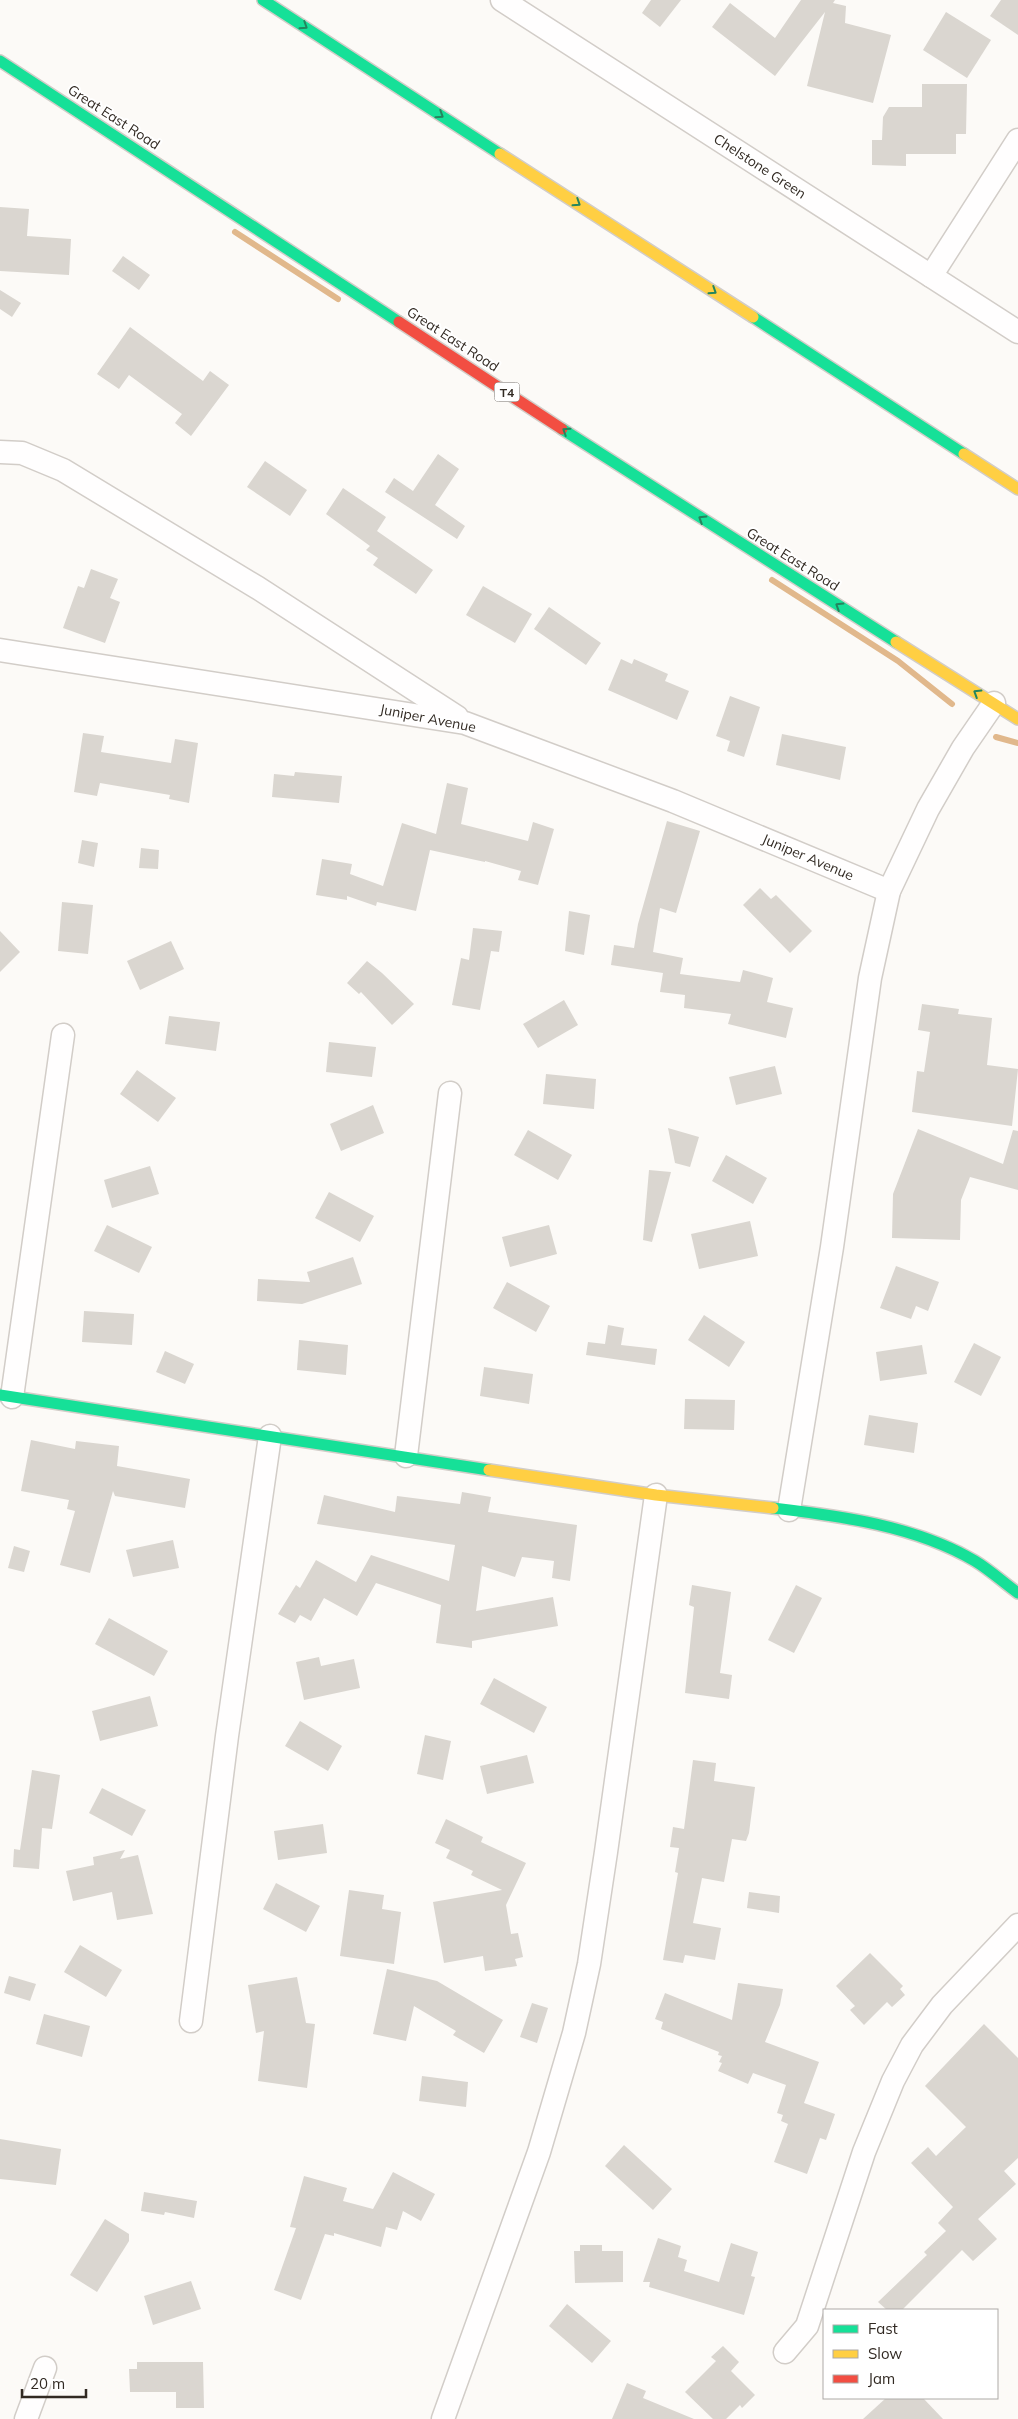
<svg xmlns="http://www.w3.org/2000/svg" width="1018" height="2419" font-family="Mulish,sans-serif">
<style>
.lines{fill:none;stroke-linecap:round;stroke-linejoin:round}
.stream{stroke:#e1b88c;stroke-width:6}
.building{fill:#dad6d0}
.street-casing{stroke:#d2cdc8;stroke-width:25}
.fast-casing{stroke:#d2cdc8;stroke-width:14}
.slow-casing{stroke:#d2cdc8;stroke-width:14}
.jam-casing{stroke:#d2cdc8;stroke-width:14}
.street{stroke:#fffefe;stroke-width:22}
.fast{stroke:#16e098;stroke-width:11}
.slow{stroke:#ffcf43;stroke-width:11}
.jam{stroke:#f24e42;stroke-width:11}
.oneway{stroke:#24855e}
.labels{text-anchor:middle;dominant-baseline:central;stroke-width:4;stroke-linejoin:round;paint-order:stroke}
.shield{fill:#fff;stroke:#706a65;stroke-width:1}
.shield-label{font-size:12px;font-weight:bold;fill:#322a23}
.street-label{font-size:14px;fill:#322a23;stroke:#fff}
</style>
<rect width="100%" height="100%" fill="#fcfaf7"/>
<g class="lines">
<!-- stream -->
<g class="stream">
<polyline points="235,232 338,299"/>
<polyline points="772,580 898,661 952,704"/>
<polyline points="996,737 1018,743"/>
</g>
</g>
<!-- building -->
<g class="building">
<polygon points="651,0 681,0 660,27 642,13"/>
<polygon points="801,0 835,0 833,3 846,6 845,23 891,35 873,103 807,86 825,12 775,76 712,27 730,3 775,38"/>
<polygon points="1001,0 1018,0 1018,35 990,16"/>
<polygon points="946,12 991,40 967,78 923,50"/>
<polygon points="922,84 967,84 966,134 956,134 956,154 906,154 906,166 872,165 872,140 882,140 883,117 889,107 922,107"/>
<polygon points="0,207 29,209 27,236 71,239 69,275 0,271"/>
<polygon points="123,256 150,275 139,290 112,271"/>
<polygon points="0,290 21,303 12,317 0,309"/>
<polygon points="130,327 203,381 210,371 229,385 191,436 175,423 182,414 129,375 119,389 97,374"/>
<polygon points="438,454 459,469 435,505 465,526 457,539 385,492 394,478 413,491"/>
<polygon points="265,461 307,490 290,516 247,487"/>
<polygon points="343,488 386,517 377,531 433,570 416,594 373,565 378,558 366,550 370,546 326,514"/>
<polygon points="91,569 118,579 110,598 120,602 105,643 63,628 78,586 84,588"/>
<polygon points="483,586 532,614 515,643 466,615"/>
<polygon points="549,607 601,643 586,665 534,629"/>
<polygon points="621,659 632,664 634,659 668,674 665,681 689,691 677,720 608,690"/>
<polygon points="730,696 760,707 744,757 727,751 730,741 716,736"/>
<polygon points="83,733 104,736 101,752 171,763 175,739 198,743 189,803 169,799 170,795 100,783 97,796 74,792"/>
<polygon points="782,734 846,747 840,780 776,765"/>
<polygon points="295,772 342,776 339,803 272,797 274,774 294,776"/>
<polygon points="447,783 468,788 461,824 528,841 533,822 554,829 538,885 518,880 521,871 485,861 485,862 430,850 416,911 377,902 376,906 347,896 347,900 316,895 322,859 352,864 350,874 383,886 402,823 436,834"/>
<polygon points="667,821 700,831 676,913 660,908 653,952 683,958 680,974 740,982 743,970 773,978 767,1002 793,1008 786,1038 728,1024 731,1014 684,1008 685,995 660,992 663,973 611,965 614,945 634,948 638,924"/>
<polygon points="82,840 98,843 94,867 78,863"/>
<polygon points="141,848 159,850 158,869 139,868"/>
<polygon points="760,888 771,899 776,895 812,931 790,953 743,905"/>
<polygon points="62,902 93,905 88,954 58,951"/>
<polygon points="569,911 590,915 584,955 565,951"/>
<polygon points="473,928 502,931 499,952 491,951 480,1010 452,1005 461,958 469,960"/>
<polygon points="0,931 20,952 0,972"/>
<polygon points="171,941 184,969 140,990 127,961"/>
<polygon points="367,961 382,973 414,1004 392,1025 361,992 359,994 347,983"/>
<polygon points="564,1000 578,1025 538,1048 523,1024"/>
<polygon points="922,1004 959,1009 958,1014 992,1018 987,1065 1018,1069 1012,1126 912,1112 917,1071 924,1072 930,1032 918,1030"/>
<polygon points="169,1016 220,1022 216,1051 165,1044"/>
<polygon points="329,1042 376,1047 372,1077 326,1072"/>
<polygon points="775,1066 782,1094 736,1105 729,1077"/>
<polygon points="137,1070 176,1098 158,1122 120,1094"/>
<polygon points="546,1074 596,1079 594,1109 543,1104"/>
<polygon points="373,1105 384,1133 341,1151 330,1124"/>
<polygon points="668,1128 699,1137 690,1167 675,1163"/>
<polygon points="918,1129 1003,1164 1013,1130 1018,1131 1018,1190 970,1177 961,1200 960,1240 892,1238 893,1194"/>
<polygon points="528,1130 572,1155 558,1180 514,1155"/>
<polygon points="726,1155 767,1178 753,1204 712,1181"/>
<polygon points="150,1166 159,1194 112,1208 104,1180"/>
<polygon points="649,1170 671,1172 652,1242 643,1240"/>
<polygon points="329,1192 374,1216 360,1242 315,1218"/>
<polygon points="750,1221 758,1256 699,1269 691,1234"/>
<polygon points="107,1225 152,1247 139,1273 94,1251"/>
<polygon points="549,1225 557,1254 510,1267 502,1237"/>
<polygon points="353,1257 362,1284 302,1304 257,1301 258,1279 310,1282 307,1272"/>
<polygon points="896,1266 939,1282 928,1311 916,1306 911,1319 880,1308"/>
<polygon points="507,1282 550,1306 536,1332 493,1308"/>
<polygon points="84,1311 134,1314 132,1345 82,1342"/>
<polygon points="704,1315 745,1342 729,1367 688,1340"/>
<polygon points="608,1325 624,1328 621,1345 657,1349 655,1365 586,1355 588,1342 605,1344"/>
<polygon points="299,1340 348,1345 346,1375 297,1370"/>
<polygon points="974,1343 1001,1357 981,1396 954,1382"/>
<polygon points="922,1345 927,1374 880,1381 876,1352"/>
<polygon points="165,1351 194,1364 185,1384 156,1372"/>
<polygon points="484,1367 533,1374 529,1404 480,1396"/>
<polygon points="685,1399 735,1400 734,1430 684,1429"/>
<polygon points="869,1415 918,1423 914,1453 864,1445"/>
<polygon points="31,1440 75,1449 76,1441 119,1446 117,1466 190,1479 185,1508 115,1496 113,1491 90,1573 60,1565 75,1511 67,1509 69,1500 21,1491"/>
<polygon points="462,1492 491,1497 488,1512 577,1525 570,1581 552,1578 554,1561 522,1557 515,1577 482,1566 476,1611 553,1597 558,1626 472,1641 472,1648 436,1643 441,1605 376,1583 357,1616 324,1598 311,1621 300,1615 295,1623 278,1614 296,1585 300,1588 316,1560 356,1582 371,1555 449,1581 455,1545 317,1524 324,1495 395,1512 397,1496 460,1504"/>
<polygon points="173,1540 179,1568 133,1577 126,1550"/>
<polygon points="14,1546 30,1551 24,1572 8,1568"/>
<polygon points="692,1585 731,1592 720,1673 732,1675 729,1699 685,1693 694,1607 689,1605"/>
<polygon points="796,1585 822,1598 794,1653 768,1640"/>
<polygon points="109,1618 168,1651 154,1676 95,1644"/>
<polygon points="319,1657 321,1666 354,1659 360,1688 304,1700 296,1662"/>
<polygon points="494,1678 547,1707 534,1733 480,1704"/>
<polygon points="150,1696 158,1726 100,1741 92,1711"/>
<polygon points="300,1721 342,1746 328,1771 285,1746"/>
<polygon points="425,1735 451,1741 443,1780 417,1774"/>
<polygon points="527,1755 534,1783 487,1794 480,1766"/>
<polygon points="693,1760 716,1763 714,1781 755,1787 749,1833 746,1841 732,1839 724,1882 702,1878 693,1923 721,1928 715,1960 685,1955 683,1963 663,1960 678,1873 675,1872 679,1848 670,1847 673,1827 684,1829"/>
<polygon points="32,1770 60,1775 52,1829 42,1828 39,1869 13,1867 14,1849 20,1850"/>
<polygon points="102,1788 146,1810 132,1836 89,1813"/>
<polygon points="446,1819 483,1837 481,1842 526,1863 506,1905 511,1934 518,1933 523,1957 515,1959 517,1966 485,1971 483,1956 444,1963 433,1902 502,1890 471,1875 473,1871 446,1858 450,1850 435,1843"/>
<polygon points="323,1824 327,1853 278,1860 274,1831"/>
<polygon points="125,1850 120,1859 138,1855 153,1914 117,1920 112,1892 73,1901 66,1871 94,1865 93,1857"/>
<polygon points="276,1883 320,1906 306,1932 263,1909"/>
<polygon points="349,1890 384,1895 382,1909 401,1912 394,1964 340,1956"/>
<polygon points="749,1892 780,1896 779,1913 747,1908"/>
<polygon points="80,1945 122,1970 106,1997 64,1972"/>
<polygon points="870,1953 903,1986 900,1989 905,1995 892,2007 887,2002 864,2025 850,2010 855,2006 836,1986"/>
<polygon points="387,1969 437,1981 503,2020 484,2053 453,2035 456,2031 414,2006 406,2041 373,2034"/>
<polygon points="9,1976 36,1984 30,2001 4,1993"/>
<polygon points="297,1977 306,2023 315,2024 307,2088 258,2081 264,2031 256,2033 248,1985"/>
<polygon points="738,1983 783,1989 780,2005 765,2042 819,2062 804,2103 835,2114 826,2140 820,2138 807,2174 774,2162 788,2124 781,2121 783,2115 777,2113 786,2085 753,2073 748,2084 718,2071 722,2063 719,2062 722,2056 718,2055 719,2052 661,2029 663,2022 655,2019 665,1993 732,2020"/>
<polygon points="532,2003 548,2008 537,2043 520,2037"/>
<polygon points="44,2014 90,2026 82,2057 36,2044"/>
<polygon points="984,2024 1018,2058 1018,2158 1004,2171 1016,2184 978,2219 997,2239 973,2261 962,2250 902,2310 887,2310 878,2302 927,2255 924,2252 946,2231 938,2223 953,2207 911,2163 928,2147 936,2156 966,2127 925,2086"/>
<polygon points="422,2076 468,2082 466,2107 419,2101"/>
<polygon points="0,2139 61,2149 56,2185 0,2179"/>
<polygon points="624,2145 672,2189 653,2210 605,2166"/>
<polygon points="393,2172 435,2194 421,2221 403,2211 397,2230 386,2227 381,2247 334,2233 334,2236 325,2234 301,2300 274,2290 296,2228 290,2227 304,2176 347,2188 343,2201 373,2209"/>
<polygon points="144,2192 197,2201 194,2218 165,2212 164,2215 141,2211"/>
<polygon points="105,2219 129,2234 129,2241 97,2292 70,2275"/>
<polygon points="658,2238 681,2246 678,2257 687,2260 684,2271 719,2282 731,2243 758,2252 751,2276 755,2277 744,2315 649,2287 650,2282 643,2282"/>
<polygon points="580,2245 602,2245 602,2251 623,2251 623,2282 575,2283 574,2251 580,2251"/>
<polygon points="191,2281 201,2309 153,2325 144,2296"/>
<polygon points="567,2304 611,2341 592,2363 549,2326"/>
<polygon points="723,2346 739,2362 731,2371 755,2395 742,2408 740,2405 726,2419 713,2419 685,2392 716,2361 711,2357"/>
<polygon points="137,2362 203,2362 204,2408 176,2408 176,2392 130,2392 129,2369 137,2369"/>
<polygon points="627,2383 646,2391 643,2398 694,2419 612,2419"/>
<polygon points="886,2398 923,2398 943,2419 863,2419"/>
</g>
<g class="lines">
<defs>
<g id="street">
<polyline points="502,0 1018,332"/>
<polyline points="931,276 1018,140"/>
<polyline points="0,452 22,453 63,470 258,588 457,717"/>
<polyline points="0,650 465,723 673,801 889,891"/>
<polyline points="12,1397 63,1035"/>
<polyline points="406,1456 450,1093"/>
<polyline points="789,1510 832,1247 870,978 889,891 928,809 963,748 994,703"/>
<polyline points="191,2021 227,1736 270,1436"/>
<polyline points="785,2352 807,2326 864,2152 893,2081 912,2045 942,2005 1018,1925"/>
<polyline points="26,2419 45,2368"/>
<polyline points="443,2419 539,2152 574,2033 589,1964 606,1852 656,1495"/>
</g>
<g id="fast">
<polyline points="263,0 500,154"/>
<polyline points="0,61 399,322"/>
<polyline points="753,317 964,454"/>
<polyline points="562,429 896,642"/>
<polyline points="0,1395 489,1470"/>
<path d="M773,1508C841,1516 916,1526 975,1561C990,1570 1004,1583 1018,1593"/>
</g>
<g id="slow">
<polyline points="500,154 753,317"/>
<polyline points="964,454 1018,489"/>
<polyline points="896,642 1018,719"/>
<polyline points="489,1470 656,1495 773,1508"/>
</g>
<polyline id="jam" points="399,322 562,429"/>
</defs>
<!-- street casing -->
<use href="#street" class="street-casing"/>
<!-- fast casing -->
<use href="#fast" class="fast-casing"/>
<!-- slow casing -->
<use href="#slow" class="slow-casing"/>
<!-- jam casing -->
<use href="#jam" class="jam-casing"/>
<!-- street -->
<use href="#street" class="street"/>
<!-- fast -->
<use href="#fast" class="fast"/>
<!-- slow -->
<use href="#slow" class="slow"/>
<!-- jam -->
<use href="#jam" class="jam"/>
</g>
<!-- one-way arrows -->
<defs><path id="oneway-chevron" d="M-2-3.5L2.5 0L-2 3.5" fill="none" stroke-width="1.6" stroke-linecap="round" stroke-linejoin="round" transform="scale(1.25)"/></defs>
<g class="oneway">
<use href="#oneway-chevron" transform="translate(304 26) rotate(33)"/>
<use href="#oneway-chevron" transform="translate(440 115) rotate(33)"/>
<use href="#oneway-chevron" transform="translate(577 203) rotate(33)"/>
<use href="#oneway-chevron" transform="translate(713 291) rotate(33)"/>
<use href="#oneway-chevron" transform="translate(566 431) rotate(-147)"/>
<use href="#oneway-chevron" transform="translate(702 519) rotate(-148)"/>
<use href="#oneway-chevron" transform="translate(839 606) rotate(-148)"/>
<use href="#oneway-chevron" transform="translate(977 693) rotate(-148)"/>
</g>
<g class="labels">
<!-- shield labels -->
<rect class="shield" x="494.5" y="382.5" width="25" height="19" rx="4"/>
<g class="shield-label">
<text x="507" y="392">T4</text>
</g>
<!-- street labels -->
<g class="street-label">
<text transform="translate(114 117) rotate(33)">Great East Road</text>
<text transform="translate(760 166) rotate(33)">Chelstone Green</text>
<text transform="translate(453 339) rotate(33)">Great East Road</text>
<text transform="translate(793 559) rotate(32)">Great East Road</text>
<text transform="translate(428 718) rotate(11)">Juniper Avenue</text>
<text transform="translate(808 857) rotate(23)">Juniper Avenue</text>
</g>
</g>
<!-- legend -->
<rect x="823" y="2309" width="175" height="90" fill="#ffffff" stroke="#adaaa7"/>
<rect x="833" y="2325" width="25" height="8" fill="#16e098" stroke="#adaaa7"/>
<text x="868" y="2334" font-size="15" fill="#322a23">Fast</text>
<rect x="833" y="2350" width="25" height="8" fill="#ffcf43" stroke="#adaaa7"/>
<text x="868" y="2359" font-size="15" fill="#322a23">Slow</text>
<rect x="833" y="2375" width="25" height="8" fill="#f24e42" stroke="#adaaa7"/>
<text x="868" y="2384" font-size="15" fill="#322a23">Jam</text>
<!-- scale -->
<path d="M22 2389v8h64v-8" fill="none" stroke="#322a23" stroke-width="2.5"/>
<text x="30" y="2389" font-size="15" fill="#322a23" stroke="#ffffff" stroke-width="4" paint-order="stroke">20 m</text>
</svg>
